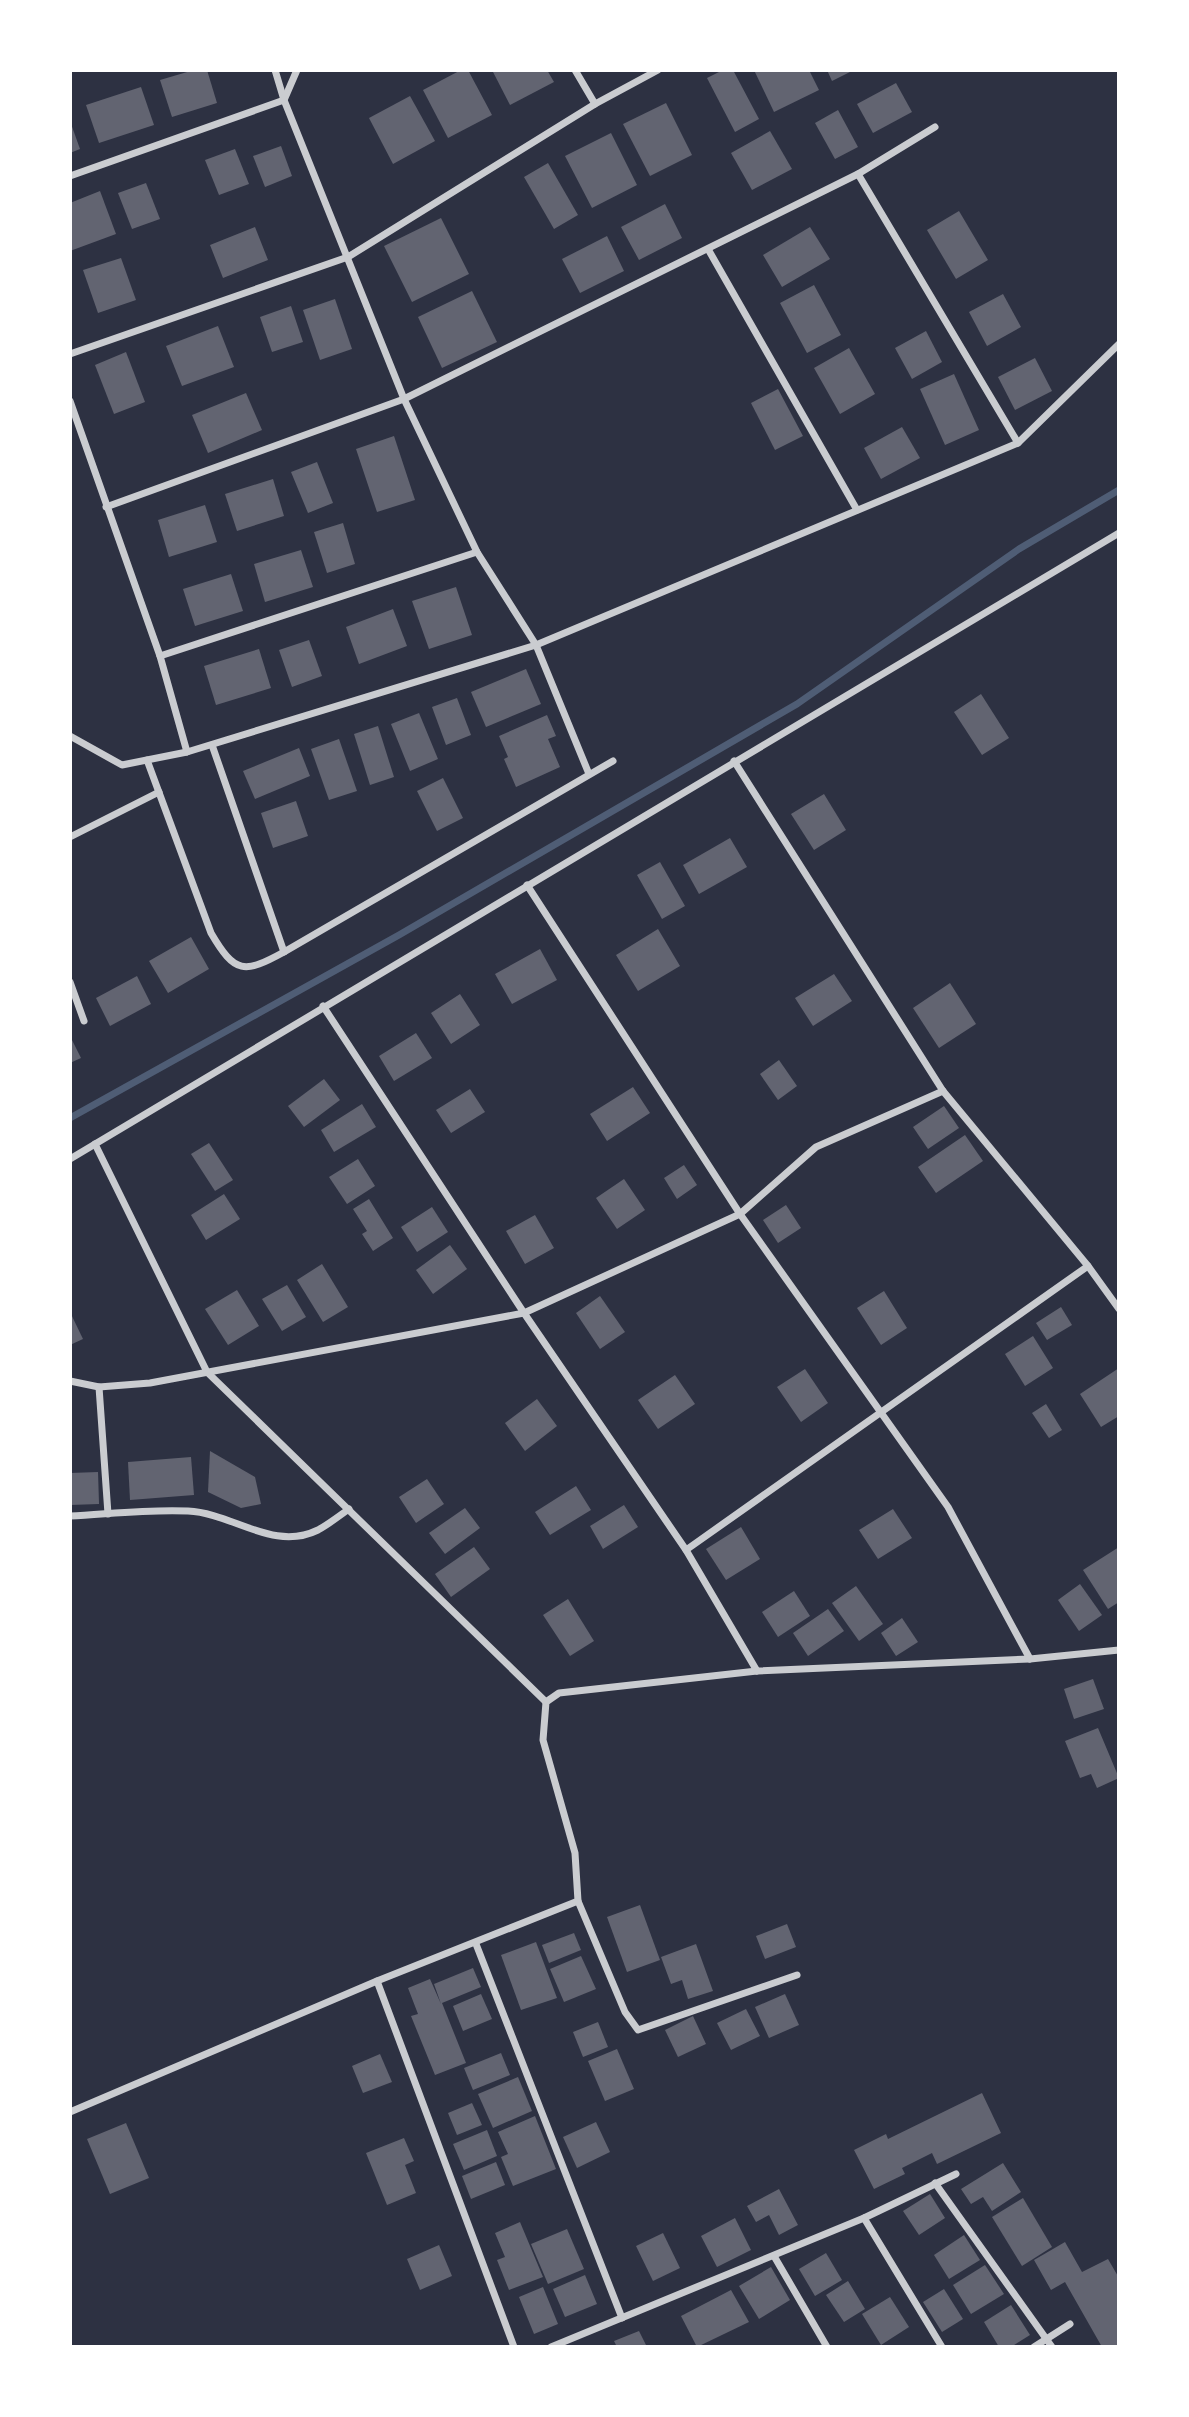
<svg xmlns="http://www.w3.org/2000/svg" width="1189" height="2417" font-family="'Varela Round',sans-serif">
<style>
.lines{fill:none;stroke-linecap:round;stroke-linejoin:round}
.stream{stroke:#4f5d75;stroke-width:7}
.building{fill:#626471}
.minor{stroke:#caccd0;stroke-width:7}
</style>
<rect width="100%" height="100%" fill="#2d3142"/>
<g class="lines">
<!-- stream -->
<polyline class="stream" points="70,1118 399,935 797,704 1019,549 1119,490"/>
</g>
<!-- building -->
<g class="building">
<polygon points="194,70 207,70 217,103 172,117 160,80"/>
<polygon points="461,70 468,70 492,115 448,138 423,90"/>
<polygon points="492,70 547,70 554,82 510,105"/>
<polygon points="723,70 733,70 759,119 735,132 707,78"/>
<polygon points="754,70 809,70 819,90 774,112"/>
<polygon points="827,70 854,70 832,81"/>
<polygon points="896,83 912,112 873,133 857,104"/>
<polygon points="141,87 154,125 99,143 86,105"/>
<polygon points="410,96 435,141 393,164 369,118"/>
<polygon points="666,103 692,155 650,176 623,124"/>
<polygon points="838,110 858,147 835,159 815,123"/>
<polygon points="70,121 80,149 70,153"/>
<polygon points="770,131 792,169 752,190 731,153"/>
<polygon points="611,133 637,185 592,208 565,156"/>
<polygon points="281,146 292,176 265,187 253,156"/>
<polygon points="235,149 249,184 219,195 205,160"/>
<polygon points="548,163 578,215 554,229 524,177"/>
<polygon points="146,183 160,219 132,229 118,193"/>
<polygon points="100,191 116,234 70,251 70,203"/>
<polygon points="665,204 682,238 639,260 621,227"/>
<polygon points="959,211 988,260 956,279 927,230"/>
<polygon points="441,218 469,274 412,302 384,246"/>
<polygon points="255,227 268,260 223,278 210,245"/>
<polygon points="810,227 830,259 782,287 763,255"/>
<polygon points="607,236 624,271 580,293 562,259"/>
<polygon points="121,258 136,300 98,313 83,270"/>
<polygon points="814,285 841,335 807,353 780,303"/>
<polygon points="472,291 497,342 442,368 418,317"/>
<polygon points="1003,294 1021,327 987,346 969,312"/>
<polygon points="335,299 352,349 320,360 303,310"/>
<polygon points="291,306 303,342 272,352 260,317"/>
<polygon points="218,326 234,367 182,386 166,346"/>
<polygon points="926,331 942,362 912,379 895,348"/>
<polygon points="849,348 875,394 840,414 814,368"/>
<polygon points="126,352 145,402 114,414 95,365"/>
<polygon points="1035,358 1052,391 1015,410 998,377"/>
<polygon points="954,374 979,430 945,445 920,389"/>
<polygon points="778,389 803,436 775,450 751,403"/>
<polygon points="246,393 262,430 208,453 192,415"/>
<polygon points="902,427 920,458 881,479 864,448"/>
<polygon points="394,436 415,500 377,512 356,449"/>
<polygon points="317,462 333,503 308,513 291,472"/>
<polygon points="273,479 284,516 237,531 225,494"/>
<polygon points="205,505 217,542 169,557 158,520"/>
<polygon points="343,523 355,564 327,573 314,532"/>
<polygon points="301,550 313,587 265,602 254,564"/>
<polygon points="231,574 243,611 195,626 183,589"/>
<polygon points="456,587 472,635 429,649 412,601"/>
<polygon points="393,609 407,646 359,664 346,627"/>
<polygon points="309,640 322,676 292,687 279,650"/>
<polygon points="259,649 271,688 216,705 204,666"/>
<polygon points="526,669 541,704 486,727 471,692"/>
<polygon points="981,694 1009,738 982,755 954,712"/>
<polygon points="457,698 471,735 446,745 432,707"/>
<polygon points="419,713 438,759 410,771 391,724"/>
<polygon points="547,715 556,736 548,739 560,767 516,787 504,759 508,757 499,736"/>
<polygon points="378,726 394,777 370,785 354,734"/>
<polygon points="339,739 357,791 329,800 311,749"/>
<polygon points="299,748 310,776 255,799 243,771"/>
<polygon points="443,778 463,818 437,831 417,791"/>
<polygon points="824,794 846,830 814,850 791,814"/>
<polygon points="296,801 308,836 273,848 261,813"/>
<polygon points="730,838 747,867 699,894 683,865"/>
<polygon points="660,862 685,906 662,919 637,875"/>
<polygon points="658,929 680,966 638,991 616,955"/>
<polygon points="191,937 209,969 168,993 149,961"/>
<polygon points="540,949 557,980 512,1004 495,974"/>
<polygon points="834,974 852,1001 813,1026 795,998"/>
<polygon points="137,976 151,1004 110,1026 96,998"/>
<polygon points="950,983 976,1024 939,1048 913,1008"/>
<polygon points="460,994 480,1025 451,1044 431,1013"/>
<polygon points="416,1033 432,1058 394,1081 379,1056"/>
<polygon points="70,1036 81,1058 70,1063"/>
<polygon points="779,1060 797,1086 778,1100 760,1074"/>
<polygon points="324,1079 340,1100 304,1127 288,1106"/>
<polygon points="633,1087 650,1113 607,1141 590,1114"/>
<polygon points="470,1089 485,1112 451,1133 436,1110"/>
<polygon points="362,1104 376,1127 334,1152 321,1130"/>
<polygon points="944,1106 959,1128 928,1149 913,1127"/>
<polygon points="965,1135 983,1161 936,1193 918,1167"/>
<polygon points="209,1143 233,1180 215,1191 191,1154"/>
<polygon points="358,1159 375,1186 347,1204 329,1177"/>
<polygon points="684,1165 697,1185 677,1199 664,1178"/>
<polygon points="624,1179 645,1210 617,1229 596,1198"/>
<polygon points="224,1194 240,1219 206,1240 191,1215"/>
<polygon points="369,1199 393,1238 373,1251 362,1234 367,1231 353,1209"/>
<polygon points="786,1205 801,1228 778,1243 763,1220"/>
<polygon points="432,1207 448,1232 417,1252 401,1227"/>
<polygon points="535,1215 554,1248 525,1264 506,1231"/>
<polygon points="450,1245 467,1269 433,1294 416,1270"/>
<polygon points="322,1264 348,1307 323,1322 297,1280"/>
<polygon points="287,1285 306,1317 282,1331 262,1299"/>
<polygon points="237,1290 259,1326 228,1345 205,1309"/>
<polygon points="884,1291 907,1328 881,1345 857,1308"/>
<polygon points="600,1296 625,1332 600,1349 576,1313"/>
<polygon points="1061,1307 1072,1325 1047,1340 1036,1323"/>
<polygon points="70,1312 83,1339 70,1345"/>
<polygon points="1033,1336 1053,1368 1025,1386 1005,1354"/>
<polygon points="1119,1368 1119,1416 1101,1427 1080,1394"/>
<polygon points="805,1369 828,1403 801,1422 777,1387"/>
<polygon points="675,1375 695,1404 658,1429 638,1400"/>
<polygon points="537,1399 557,1426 525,1451 505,1423"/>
<polygon points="1046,1404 1062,1430 1049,1438 1032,1413"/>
<polygon points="210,1451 255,1477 261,1504 241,1508 208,1492"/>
<polygon points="191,1457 194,1495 130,1500 128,1462"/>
<polygon points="98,1472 99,1504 70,1505 70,1473"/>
<polygon points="427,1479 444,1504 416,1523 399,1497"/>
<polygon points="576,1486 591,1510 550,1535 535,1512"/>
<polygon points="624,1505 638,1527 603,1549 590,1526"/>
<polygon points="465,1508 480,1528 445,1554 429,1533"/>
<polygon points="893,1509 912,1538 878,1559 859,1530"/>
<polygon points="741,1527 760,1559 726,1580 706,1549"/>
<polygon points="474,1547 490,1569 451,1597 435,1574"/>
<polygon points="1119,1547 1119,1602 1108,1609 1083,1570"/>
<polygon points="1080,1584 1102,1615 1079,1631 1058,1600"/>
<polygon points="856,1586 883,1624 859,1641 832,1603"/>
<polygon points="794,1591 810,1616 778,1637 762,1612"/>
<polygon points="568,1599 594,1641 570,1656 543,1615"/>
<polygon points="828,1609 844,1631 808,1656 793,1633"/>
<polygon points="902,1618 918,1642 896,1656 881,1633"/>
<polygon points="1093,1679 1104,1709 1074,1719 1064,1689"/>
<polygon points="1098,1728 1119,1778 1097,1788 1091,1774 1080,1778 1065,1741"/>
<polygon points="640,1905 660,1960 627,1972 607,1917"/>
<polygon points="787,1924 796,1947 765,1959 756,1936"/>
<polygon points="574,1933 581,1950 549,1963 542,1945"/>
<polygon points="536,1942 557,1998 521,2010 501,1955"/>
<polygon points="696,1944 713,1991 688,1999 682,1980 671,1984 661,1957"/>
<polygon points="581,1956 596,1989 564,2002 550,1969"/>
<polygon points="473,1968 481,1987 442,2003 466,2063 435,2075 411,2016 418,2014 408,1988 430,1979 441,2004 434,1984"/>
<polygon points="481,1994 492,2019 463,2031 453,2006"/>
<polygon points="785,1994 799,2025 769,2038 755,2007"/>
<polygon points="746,2009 760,2036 731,2050 717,2023"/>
<polygon points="693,2016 706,2044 678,2057 665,2030"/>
<polygon points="598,2022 608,2047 583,2057 573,2032"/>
<polygon points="617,2049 634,2089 605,2101 588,2061"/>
<polygon points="501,2053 510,2075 473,2090 464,2068"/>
<polygon points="380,2054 392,2082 363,2093 352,2066"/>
<polygon points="518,2077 532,2111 493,2128 478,2094"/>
<polygon points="982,2093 1001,2133 937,2164 932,2153 902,2168 905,2174 874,2189 854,2150 886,2134 888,2139"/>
<polygon points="472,2103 482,2125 457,2135 448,2113"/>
<polygon points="535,2116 556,2169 513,2186 501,2157 508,2154 498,2132"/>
<polygon points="596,2122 610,2152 577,2168 563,2137"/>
<polygon points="126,2123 149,2178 110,2194 87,2139"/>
<polygon points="487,2130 497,2156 464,2170 453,2144"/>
<polygon points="404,2138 414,2161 405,2165 416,2193 387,2205 366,2153"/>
<polygon points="496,2162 505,2185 471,2199 462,2176"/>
<polygon points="1003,2163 1021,2192 992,2211 983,2197 971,2204 961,2189"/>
<polygon points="779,2189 798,2225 779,2235 769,2215 756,2222 747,2206"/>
<polygon points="930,2194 945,2218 919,2235 903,2211"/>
<polygon points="1023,2198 1052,2247 1022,2266 992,2217"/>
<polygon points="735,2218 751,2250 717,2267 701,2236"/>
<polygon points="520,2222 543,2277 509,2290 497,2260 505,2257 495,2233"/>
<polygon points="567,2229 584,2269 548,2284 531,2244"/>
<polygon points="663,2233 680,2268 653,2281 636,2246"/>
<polygon points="964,2235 980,2260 949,2279 934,2255"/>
<polygon points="1065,2242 1082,2272 1108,2259 1119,2278 1119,2347 1102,2347 1065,2282 1051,2290 1034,2260"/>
<polygon points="439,2245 452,2276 420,2290 407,2259"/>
<polygon points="826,2253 842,2280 815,2296 799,2269"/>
<polygon points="985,2265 1004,2294 971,2314 953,2285"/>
<polygon points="771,2267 790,2300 759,2319 739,2286"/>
<polygon points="585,2275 597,2304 565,2317 553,2289"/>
<polygon points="848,2281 865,2309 844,2322 826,2295"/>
<polygon points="543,2287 558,2324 534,2334 519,2297"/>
<polygon points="944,2289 963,2319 942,2332 923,2302"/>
<polygon points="731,2290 749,2322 697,2347 681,2316"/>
<polygon points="890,2297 909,2327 881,2345 862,2314"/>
<polygon points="1011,2305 1030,2335 1011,2347 999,2347 984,2322"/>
<polygon points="639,2331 647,2347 617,2347 614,2341"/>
</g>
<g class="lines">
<!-- minor -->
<g class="minor">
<polyline points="275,70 284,100 404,399 477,552 536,645 589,774"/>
<polyline points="575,70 595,104"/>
<polyline points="858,174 1018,443"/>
<polyline points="70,176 284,100 297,70"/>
<polyline points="708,249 857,510"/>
<polyline points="70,354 348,257 595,104 658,70"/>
<polyline points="70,401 160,656 187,752"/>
<polyline points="106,507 404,399 858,174 935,127"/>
<polyline points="160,656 477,552"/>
<polyline points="70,736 122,765 187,752 536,645 1018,443 1119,344"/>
<polyline points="212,745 284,952"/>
<path d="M147,760L211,933C235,974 244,974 284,952L613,761"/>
<polyline points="734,761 943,1091 1088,1266 1119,1309"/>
<polyline points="70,837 159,792"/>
<polyline points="527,885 740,1214 948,1507 1030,1659"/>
<polyline points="70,982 84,1021"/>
<polyline points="323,1006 524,1313 686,1550 757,1671"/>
<polyline points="95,1144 207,1372 546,1702"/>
<polyline points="70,1159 1119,533"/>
<polyline points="70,1381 99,1387 150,1383 524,1313 740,1214 816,1147 943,1091"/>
<polyline points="99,1387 108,1514"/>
<path d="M70,1516C109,1514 149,1509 188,1511C233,1513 273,1552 318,1530C329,1524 339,1516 349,1509"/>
<polyline points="686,1550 1088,1266"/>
<polyline points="578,1901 625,2012 638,2030 797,1975"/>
<polyline points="476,1944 622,2318"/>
<polyline points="377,1981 514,2347"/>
<polyline points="70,2112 377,1981 578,1901 575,1853 543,1740 546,1702 559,1693 757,1671 1030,1659 1119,1650"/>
<polyline points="935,2183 1052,2347"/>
<polyline points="864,2218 942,2347"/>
<polyline points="774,2256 827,2347"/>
<polyline points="551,2347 864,2218 956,2174"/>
<polyline points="1034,2347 1070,2324"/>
</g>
</g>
<!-- border -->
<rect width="1189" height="2417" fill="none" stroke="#ffffff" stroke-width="144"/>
</svg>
